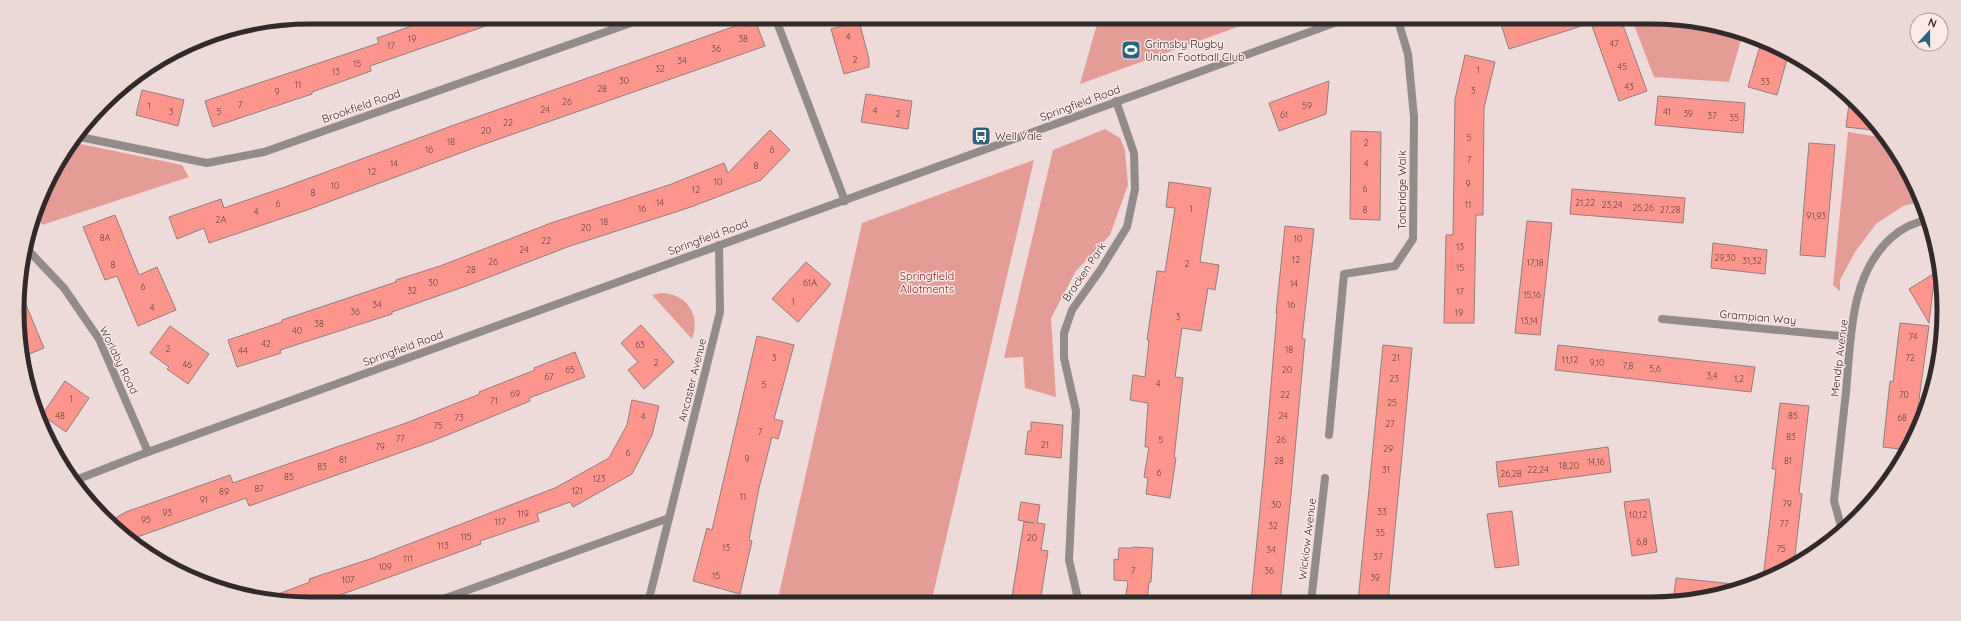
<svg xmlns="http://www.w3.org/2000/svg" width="1961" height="621" font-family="Quicksand,sans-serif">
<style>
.green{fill:#e39d96}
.building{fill:#fe968d;stroke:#917f7d}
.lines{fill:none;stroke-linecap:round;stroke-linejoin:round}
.street{stroke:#938b8a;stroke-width:8}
.labels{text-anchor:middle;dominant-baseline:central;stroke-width:3;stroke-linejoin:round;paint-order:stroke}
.number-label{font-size:9px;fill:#654543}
.poi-label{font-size:11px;fill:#322a2a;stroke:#fce8e5;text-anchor:start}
.street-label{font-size:11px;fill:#322a2a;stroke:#fce8e5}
.park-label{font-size:11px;fill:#981e21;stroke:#fce8e5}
.rim{fill:none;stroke:#322a2a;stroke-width:5}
</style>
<rect width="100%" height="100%" fill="#eedad8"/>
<!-- green -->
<g class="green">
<polygon points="1099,17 1265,17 1080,84"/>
<polygon points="1631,17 1651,17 1708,23 1743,33 1729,82 1654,77"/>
<polygon points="1105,129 1120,138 1125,150 1128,185 1110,235 1076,271 1051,318 1056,397 1025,388 1023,357 1004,358 1053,150"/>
<polygon points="1848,132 1886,138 1895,148 1923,201 1903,206 1876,224 1855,252 1840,280 1840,291 1833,285"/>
<polygon points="71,142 182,165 189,177 42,225 38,213 47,180"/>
<polygon points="1034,160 931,603 777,603 862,223"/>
<path d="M662,293C687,294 701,315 692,339L652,295Z"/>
</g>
<!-- building -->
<g class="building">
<polygon points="438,17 502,17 503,20 370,66 371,71 312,92 312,94 213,127 205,101 379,43 377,38"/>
<polygon points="1513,17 1620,17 1647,91 1619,101 1591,23 1509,49 1500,21"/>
<polygon points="859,21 869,59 869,67 844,74 831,29"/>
<polygon points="744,23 746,27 756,23 765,46 479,146 307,210 209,243 204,228 177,239 169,217 221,199 224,208 285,187 457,124"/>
<polygon points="1762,39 1787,52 1787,59 1777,95 1748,87"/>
<polygon points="1465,55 1495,62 1484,108 1483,215 1476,215 1474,323 1444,323 1446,235 1453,235 1455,99"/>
<polygon points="1329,81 1326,114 1279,131 1269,103"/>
<polygon points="142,90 184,100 178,126 136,115"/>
<polygon points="866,94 912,101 908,129 861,122"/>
<polygon points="1658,96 1745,103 1743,133 1655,125"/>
<polygon points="1850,96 1858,103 1881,131 1846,127"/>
<polygon points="770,130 790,150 761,180 691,207 570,246 466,286 392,312 392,314 280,350 281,353 237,367 228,340 282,322 282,320 396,282 396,280 440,266 551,223 669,185 724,163 728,173"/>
<polygon points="1351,131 1381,132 1380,220 1350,219"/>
<polygon points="1809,143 1835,145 1825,257 1800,255"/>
<polygon points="1169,182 1211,188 1200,262 1219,265 1215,290 1208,288 1201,331 1182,328 1175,377 1183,378 1174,458 1176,458 1170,498 1146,494 1148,478 1144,477 1149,447 1145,447 1148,403 1130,400 1133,375 1145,377 1149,340 1147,340 1157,271 1165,272 1175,208 1166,207"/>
<polygon points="1572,189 1685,198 1683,223 1570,214"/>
<polygon points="115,215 139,275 157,267 176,310 138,326 117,276 105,280 83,227"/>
<polygon points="1527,221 1552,223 1540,335 1515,333"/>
<polygon points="1285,226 1314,229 1302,339 1305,339 1291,495 1280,602 1251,602 1264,469 1277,313 1276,313"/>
<polygon points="1713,243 1767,250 1765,274 1711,268"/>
<polygon points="806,262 831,284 798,322 772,299"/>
<polygon points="1935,273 1929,323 1909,289"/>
<polygon points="19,288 44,348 22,357 18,330"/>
<polygon points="1900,323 1929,326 1915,429 1908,450 1883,447 1890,381 1893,382"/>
<polygon points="641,325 674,362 644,389 628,370 638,362 621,343"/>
<polygon points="170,326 209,354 188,384 167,369 169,367 150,353"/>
<polygon points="757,336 794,345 774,419 783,421 778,439 772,437 759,488 749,540 752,541 740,594 693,581 707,528 712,530"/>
<polygon points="1383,345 1412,348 1399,487 1388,602 1358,602"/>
<polygon points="1558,345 1755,367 1751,392 1555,370"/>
<polygon points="575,352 585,377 529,398 530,401 433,441 249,506 246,498 129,540 108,522 126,512 230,475 233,483 406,423 480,394 479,392 535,370 534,368"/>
<polygon points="65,381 89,398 66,432 42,415"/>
<polygon points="632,400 659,406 652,435 632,474 573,507 570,502 537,514 539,521 480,541 481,544 315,604 265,599 310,582 309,579 370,559 555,488 609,458 627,425"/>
<polygon points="1780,403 1809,406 1799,493 1802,494 1794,564 1781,574 1763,579 1776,469 1772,469"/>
<polygon points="1031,422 1063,425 1061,458 1025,454 1028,431 1031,431"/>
<polygon points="1608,447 1611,472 1499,487 1496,462"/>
<polygon points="1649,499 1657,552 1632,556 1624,502"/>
<polygon points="1021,502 1040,505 1037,523 1045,524 1041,550 1048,551 1040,603 1011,603 1024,522 1034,523 1018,520"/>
<polygon points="1512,511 1519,565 1495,568 1487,514"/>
<polygon points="1133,547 1153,548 1151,582 1149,582 1147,602 1125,602 1128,581 1114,580 1114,559 1118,560 1119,548 1133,548"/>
<polygon points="1676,578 1743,585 1689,601 1673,601"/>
</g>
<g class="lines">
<!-- street -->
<g class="street">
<polyline points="775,17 845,201"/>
<polyline points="75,136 207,163 264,152 648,17"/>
<polyline points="27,249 64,288 99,339 148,452"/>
<polyline points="1662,319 1851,337"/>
<polyline points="1329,435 1344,274 1395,266 1413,239 1414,117 1408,54 1397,17"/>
<polyline points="73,481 148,452 1351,17"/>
<path d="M1840,531L1841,526L1834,501C1838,465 1842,429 1846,392C1851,340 1849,276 1891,238C1901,229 1914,222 1928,220"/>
<polyline points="1311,602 1325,478"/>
<polyline points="648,603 720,312 719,245"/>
<polyline points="1079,603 1069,560 1076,411 1064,358 1064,333 1072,310 1101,269 1127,227 1135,189 1134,153 1116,101"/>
<polyline points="429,604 669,518"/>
</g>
</g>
<!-- icons -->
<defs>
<symbol id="stadium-square" viewBox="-11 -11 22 22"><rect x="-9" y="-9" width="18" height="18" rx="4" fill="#2a647d" stroke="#fce8e5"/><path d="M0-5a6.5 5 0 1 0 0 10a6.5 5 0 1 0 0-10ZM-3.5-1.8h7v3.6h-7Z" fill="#fff"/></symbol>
<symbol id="bus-square" viewBox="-11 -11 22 22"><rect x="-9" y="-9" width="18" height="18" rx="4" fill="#2a647d" stroke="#fce8e5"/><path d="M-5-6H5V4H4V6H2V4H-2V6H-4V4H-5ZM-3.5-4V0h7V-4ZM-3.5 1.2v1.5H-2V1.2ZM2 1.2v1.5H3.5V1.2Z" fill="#fff"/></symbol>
</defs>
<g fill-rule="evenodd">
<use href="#stadium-square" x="1120" y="39" width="22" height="22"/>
<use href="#bus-square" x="970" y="125" width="22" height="22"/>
</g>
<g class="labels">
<!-- number labels -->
<g class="number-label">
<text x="848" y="36">4</text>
<text x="412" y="38">19</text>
<text x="743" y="38">38</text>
<text x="1614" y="43">47</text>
<text x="391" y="45">17</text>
<text x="716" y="48">36</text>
<text x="855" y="59">2</text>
<text x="682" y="60">34</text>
<text x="357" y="63">15</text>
<text x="1622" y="66">45</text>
<text x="660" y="68">32</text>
<text x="1478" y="69">1</text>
<text x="336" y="71">13</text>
<text x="624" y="80">30</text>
<text x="1765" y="81">33</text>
<text x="298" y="84">11</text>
<text x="1629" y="86">43</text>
<text x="602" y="88">28</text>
<text x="1473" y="90">3</text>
<text x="277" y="91">9</text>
<text x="567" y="101">26</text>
<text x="240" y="104">7</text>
<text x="149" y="105">1</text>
<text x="1307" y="105">59</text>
<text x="545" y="109">24</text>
<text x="875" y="110">4</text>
<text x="171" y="111">3</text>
<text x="219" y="111">5</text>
<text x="1667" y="111">41</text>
<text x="898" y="113">2</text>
<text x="1688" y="113">39</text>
<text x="1284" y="114">61</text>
<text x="1712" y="115">37</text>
<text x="1734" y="117">35</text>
<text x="508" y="122">22</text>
<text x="486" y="130">20</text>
<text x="1469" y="137">5</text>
<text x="451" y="141">18</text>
<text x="1366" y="142">2</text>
<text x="429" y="149">16</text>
<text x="772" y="149">6</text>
<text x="1469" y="159">7</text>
<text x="394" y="163">14</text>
<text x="1366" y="163">4</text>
<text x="756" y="165">8</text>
<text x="372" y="171">12</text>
<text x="718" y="181">10</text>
<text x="1468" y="183">9</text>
<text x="335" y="185">10</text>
<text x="1365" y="188">6</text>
<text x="696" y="189">12</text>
<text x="313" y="192">8</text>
<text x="660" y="202">14</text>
<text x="1585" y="202">21,22</text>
<text x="278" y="203">6</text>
<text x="1468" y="204">11</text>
<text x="1612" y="204">23,24</text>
<text x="1643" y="207">25,26</text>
<text x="642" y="208">16</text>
<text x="1191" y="208">1</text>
<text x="1365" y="209">8</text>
<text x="1670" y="209">27,28</text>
<text x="256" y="211">4</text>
<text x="1816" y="215">91,93</text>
<text x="221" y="219">2A</text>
<text x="604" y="221">18</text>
<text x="586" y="227">20</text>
<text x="105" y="237">8A</text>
<text x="1298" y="238">10</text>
<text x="546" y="240">22</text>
<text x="1460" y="246">13</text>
<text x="524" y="249">24</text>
<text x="1725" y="257">29,30</text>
<text x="1296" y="259">12</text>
<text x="1752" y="260">31,32</text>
<text x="493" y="261">26</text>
<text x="1535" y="262">17,18</text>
<text x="1187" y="263">2</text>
<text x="113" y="264">8</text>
<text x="1460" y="267">15</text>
<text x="471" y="269">28</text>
<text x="433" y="282">30</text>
<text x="810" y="282">61A</text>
<text x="1294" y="283">14</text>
<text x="143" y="286">6</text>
<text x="412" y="290">32</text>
<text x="1460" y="291">17</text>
<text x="1532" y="294">15,16</text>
<text x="793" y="301">1</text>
<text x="377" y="304">34</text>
<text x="1291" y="304">16</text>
<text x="152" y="307">4</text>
<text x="355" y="311">36</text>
<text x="1459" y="312">19</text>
<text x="1178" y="316">3</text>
<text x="1529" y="320">13,14</text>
<text x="319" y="323">38</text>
<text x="297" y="330">40</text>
<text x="1913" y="336">74</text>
<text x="266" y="343">42</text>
<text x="640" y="344">63</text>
<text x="168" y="348">2</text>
<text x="1289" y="349">18</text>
<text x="243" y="350">44</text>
<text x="774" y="357">3</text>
<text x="1396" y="357">21</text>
<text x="1910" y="357">72</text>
<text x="1570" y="359">11,12</text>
<text x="656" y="362">2</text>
<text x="1597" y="362">9,10</text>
<text x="187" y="364">46</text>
<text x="1628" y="365">7,8</text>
<text x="1655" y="368">5,6</text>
<text x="570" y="369">65</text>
<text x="1287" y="369">20</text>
<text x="1712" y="375">3,4</text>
<text x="549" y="376">67</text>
<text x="1394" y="378">23</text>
<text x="1739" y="378">1,2</text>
<text x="1158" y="383">4</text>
<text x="764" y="384">5</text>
<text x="515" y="393">69</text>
<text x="1285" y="394">22</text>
<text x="1904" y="394">70</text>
<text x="71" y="398">1</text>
<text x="494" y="400">71</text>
<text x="1392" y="402">25</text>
<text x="60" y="415">48</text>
<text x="1283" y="415">24</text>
<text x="1793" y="415">85</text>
<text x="643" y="416">4</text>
<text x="459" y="417">73</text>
<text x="1902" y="417">68</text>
<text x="1390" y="423">27</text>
<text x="438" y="425">75</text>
<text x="760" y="431">7</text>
<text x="1791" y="436">83</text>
<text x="400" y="438">77</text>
<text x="1161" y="439">5</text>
<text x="1281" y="439">26</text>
<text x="1045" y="444">21</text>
<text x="380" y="446">79</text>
<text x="1388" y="448">29</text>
<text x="628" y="452">6</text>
<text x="747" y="458">9</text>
<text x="343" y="459">81</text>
<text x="1279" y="460">28</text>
<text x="1788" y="460">81</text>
<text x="1596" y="461">14,16</text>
<text x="1569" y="465">18,20</text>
<text x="322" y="466">83</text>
<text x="1386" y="469">31</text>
<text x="1538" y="469">22,24</text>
<text x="1159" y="472">6</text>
<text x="1511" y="473">26,28</text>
<text x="289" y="476">85</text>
<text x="599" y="478">123</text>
<text x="259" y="488">87</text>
<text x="577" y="490">121</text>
<text x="224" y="491">89</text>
<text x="743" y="496">11</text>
<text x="204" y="499">91</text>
<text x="1787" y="503">79</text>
<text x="1276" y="504">30</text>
<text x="1382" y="511">33</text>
<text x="167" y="512">93</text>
<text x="523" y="513">119</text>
<text x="1638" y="514">10,12</text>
<text x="146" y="519">95</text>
<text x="500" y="521">117</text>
<text x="1784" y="523">77</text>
<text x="1273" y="525">32</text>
<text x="1380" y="532">35</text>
<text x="466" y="536">115</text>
<text x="1032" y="537">20</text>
<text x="1642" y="541">6,8</text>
<text x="443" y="545">113</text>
<text x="726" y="547">13</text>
<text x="1781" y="548">75</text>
<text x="1271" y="549">34</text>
<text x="1378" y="556">37</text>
<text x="408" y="558">111</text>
<text x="385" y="566">109</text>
<text x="1133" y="570">7</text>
<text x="1269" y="570">36</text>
<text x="716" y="575">15</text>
<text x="1375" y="577">39</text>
<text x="348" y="579">107</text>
</g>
<!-- poi labels -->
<g class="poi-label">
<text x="1145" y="44">Grimsby Rugby<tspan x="1145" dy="13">Union Football Club</tspan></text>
<text x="995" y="136">Well Vale</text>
</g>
<!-- street labels -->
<g class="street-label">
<text transform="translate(1080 103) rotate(-20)">Springfield Road</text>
<text transform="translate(361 106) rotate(-19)">Brookfield Road</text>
<text transform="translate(1402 190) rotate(-90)">Tonbridge Walk</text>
<text transform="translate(708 237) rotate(-20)">Springfield Road</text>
<text transform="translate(1084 272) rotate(-56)">Bracken Park</text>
<text transform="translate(1758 317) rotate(5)">Grampian Way</text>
<text transform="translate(403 348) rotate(-20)">Springfield Road</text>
<text transform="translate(1839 358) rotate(-83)">Mendip Avenue</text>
<text transform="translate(119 360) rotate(64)">Worlaby Road</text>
<text transform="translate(692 380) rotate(-76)">Ancaster Avenue</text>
<text transform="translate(1307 539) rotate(-83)">Wicklow Avenue</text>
</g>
<!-- park labels -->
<g class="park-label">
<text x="927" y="276">Springfield<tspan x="927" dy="13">Allotments</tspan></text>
</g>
</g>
<!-- crop -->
<path d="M0 0H1961V621H0ZM310 24H1651A286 286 0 0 1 1937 310V311A286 286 0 0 1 1651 597H310A286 286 0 0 1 24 311V310A286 286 0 0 1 310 24Z" fill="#ecd9d6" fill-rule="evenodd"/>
<path class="rim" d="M310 24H1651A286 286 0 0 1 1937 310V311A286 286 0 0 1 1651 597H310A286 286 0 0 1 24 311V310A286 286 0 0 1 310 24Z"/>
<!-- north arrow -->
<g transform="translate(1929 32) rotate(21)"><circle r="19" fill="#fce8e5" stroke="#ab9c9a"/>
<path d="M0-3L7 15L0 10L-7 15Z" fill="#2a647d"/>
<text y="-6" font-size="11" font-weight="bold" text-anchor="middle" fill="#322a2a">N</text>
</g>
</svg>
